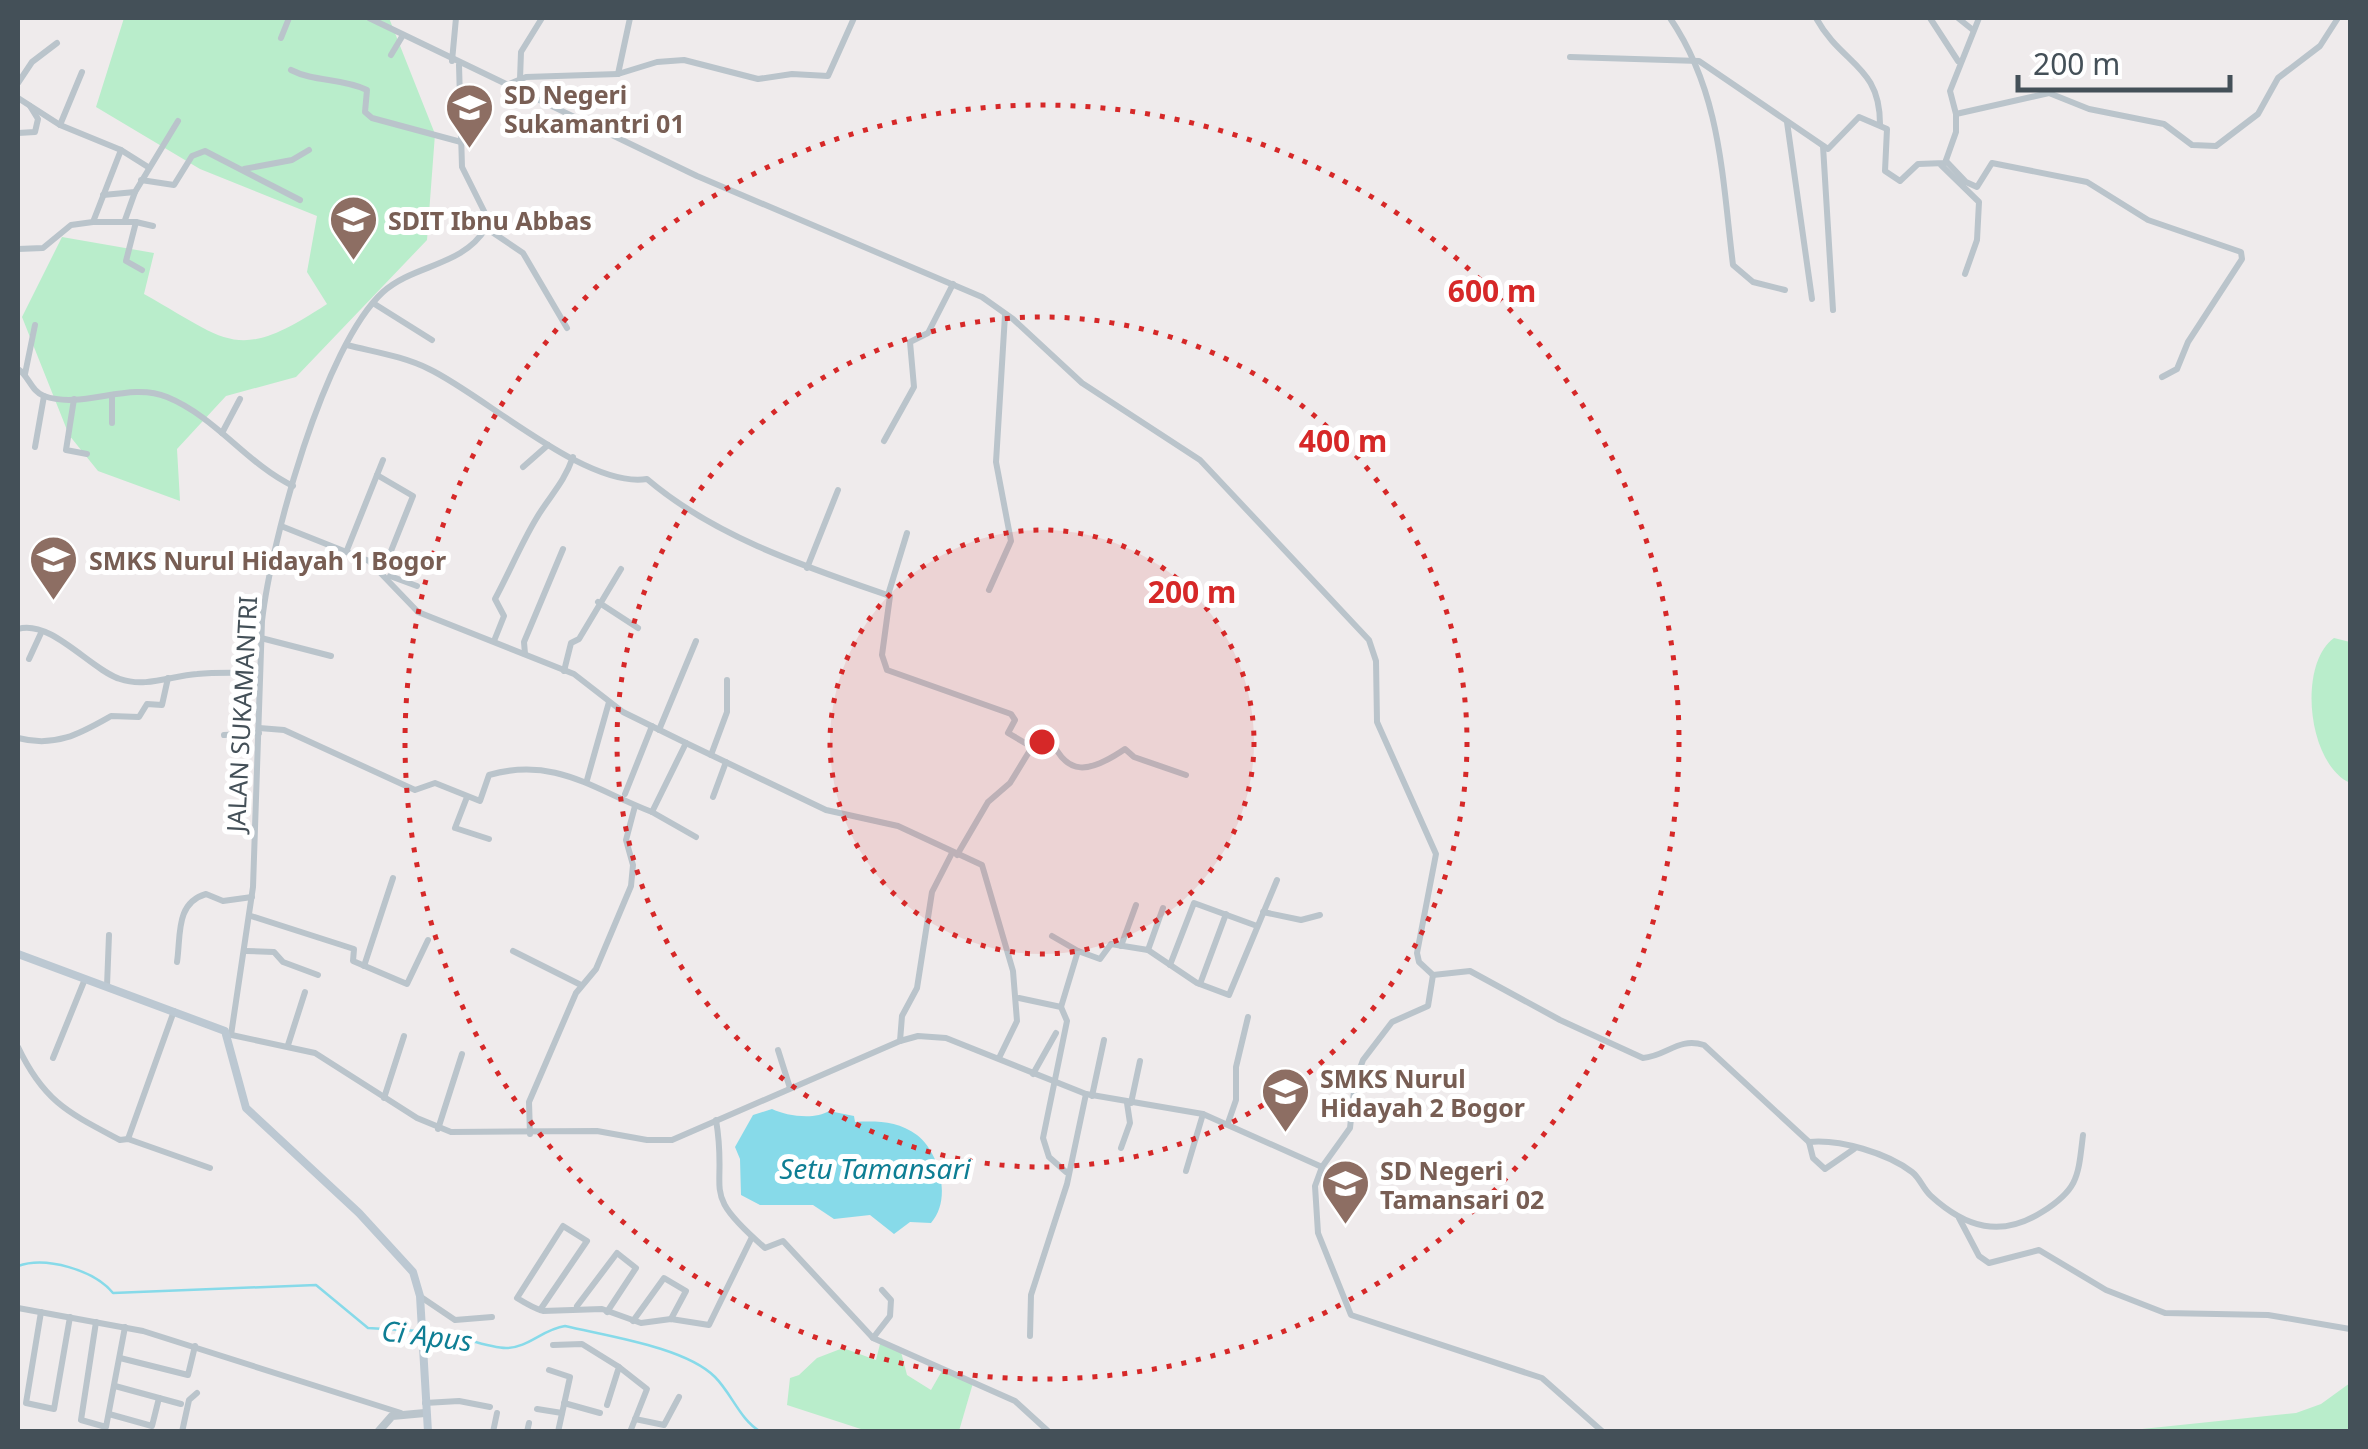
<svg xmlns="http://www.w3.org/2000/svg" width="2368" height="1449" font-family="'Noto Sans',sans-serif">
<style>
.green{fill:#b9edcb}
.water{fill:#87dae9}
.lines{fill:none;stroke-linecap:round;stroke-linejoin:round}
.stream{stroke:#87dae9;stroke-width:2.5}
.minor{stroke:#bac4cb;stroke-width:6}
.tertiary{stroke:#bac4cb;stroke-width:8}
.secondary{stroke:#bcc8d2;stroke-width:8}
.ring{fill:none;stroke:#d62828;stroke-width:5;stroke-dasharray:5 10}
.labels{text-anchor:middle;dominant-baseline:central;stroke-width:10;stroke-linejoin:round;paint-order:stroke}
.education-label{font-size:25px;font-weight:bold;fill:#785e54;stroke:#fff;text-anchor:start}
.street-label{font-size:25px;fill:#445058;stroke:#fff}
.water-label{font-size:28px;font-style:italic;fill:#0e7e94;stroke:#fff}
.centre{fill:#d62828;stroke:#fff;stroke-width:5}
.ring-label{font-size:30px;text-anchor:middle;font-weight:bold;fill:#d62828;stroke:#fff;stroke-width:10;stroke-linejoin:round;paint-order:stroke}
</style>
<rect width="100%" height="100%" fill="#efebec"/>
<!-- green -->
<g class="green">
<path d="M124,18H389L435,134L427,240L296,377L226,396L177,449L180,501L98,471L69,435L22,317L62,237L154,253L144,294C231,343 237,363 327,304L307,272L317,216L200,169L96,107Z"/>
<path d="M2334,638L2350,642V783C2308,764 2297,665 2334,638Z"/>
<polygon points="881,1340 900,1348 907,1375 931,1390 943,1369 973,1383 959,1431 867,1431 787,1405 790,1378 799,1375 817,1358 843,1348 876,1360"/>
<polygon points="2350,1383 2350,1431 2123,1431 2296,1413 2321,1404"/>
</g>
<!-- water -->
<path class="water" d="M772,1109C786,1116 815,1120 829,1111L854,1116L855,1122C877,1121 898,1121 917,1135C940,1153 952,1200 931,1223L910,1222L894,1234L870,1215L834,1219L813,1205H760L741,1195L740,1159L735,1147L753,1115Z"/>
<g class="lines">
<!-- stream -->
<g class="stream">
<path d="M18,1266C46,1256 94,1270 113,1293L316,1285L368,1328L419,1331"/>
<path d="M427,1331C453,1333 487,1348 506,1348C528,1348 543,1329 565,1326C606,1336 685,1347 715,1377C732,1394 740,1420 761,1432"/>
<polyline points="803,1432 812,1432"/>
</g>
<!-- minor -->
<g class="minor">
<polyline points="369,18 697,176 982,297 1013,319 1082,383 1200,460 1369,640 1376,661 1377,722 1436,854 1417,953 1419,962 1433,975"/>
<path d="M1670,18C1721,93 1722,176 1733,265L1753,282L1785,290"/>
<path d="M1816,18C1842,65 1880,65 1880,124"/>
<polyline points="1930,18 1958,61"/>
<polyline points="1958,18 1973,30"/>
<polyline points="281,38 289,18"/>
<polyline points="391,55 403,35"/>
<polyline points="1570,57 1699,61 1828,149 1859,117 1887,129 1885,171 1900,181 1918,164 1945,163 1956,132 1956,114 2049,93 2089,109 2164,124 2192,145 2216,146 2258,114 2278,78 2320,46 2338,18"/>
<polyline points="452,61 456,18"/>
<path d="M291,70C314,82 342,78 367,90L365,112L372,118L461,142"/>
<polyline points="618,74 630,18"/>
<polyline points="520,79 521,52 542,18"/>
<polyline points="18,83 32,62 57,43"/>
<polyline points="507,85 526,77 618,74 657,62 684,60 758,79 792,74 828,76 854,18"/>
<polyline points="18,98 60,125 121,150 93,222 71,225 43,248 18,249"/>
<polyline points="1956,114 1950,91 1979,18"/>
<polyline points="1787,122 1812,299"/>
<polyline points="60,125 82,72"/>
<polyline points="18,133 35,132 38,119 30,106"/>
<polyline points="1823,146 1833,310"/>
<polyline points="121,150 148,167"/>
<polyline points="1946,161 1966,182 1977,187 1992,163 2087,182 2148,220 2241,252 2242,259 2188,342 2177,369 2162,377"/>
<polyline points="1941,165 1979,202 1977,240 1965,274"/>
<polyline points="244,169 292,160 309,150"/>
<polyline points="141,180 174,185 192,156 205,151 300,200"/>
<polyline points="103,195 135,192 178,121"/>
<polyline points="125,220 135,192"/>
<polyline points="93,222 136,222 126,261 142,270"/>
<polyline points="136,222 153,226"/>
<polyline points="486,228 523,253 567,328"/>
<polyline points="373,303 432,340"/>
<path d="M347,345C374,352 403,356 429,369C484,395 586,489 647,479C715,537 806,567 890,596L882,655L887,670L1011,714L1015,720L1008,733L1032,747L1042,732L1049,734C1066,780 1091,772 1125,749L1134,757L1186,775"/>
<path d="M18,369C29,376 31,391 44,396C83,410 128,381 167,397C216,417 247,464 293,486"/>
<polyline points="25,374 35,325"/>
<polyline points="74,399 66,450 87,454"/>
<polyline points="112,423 112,395"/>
<polyline points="222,433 240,399"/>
<polyline points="884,441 914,387 910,342 928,333 953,284"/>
<polyline points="35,447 44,396"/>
<polyline points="523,467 548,445"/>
<polyline points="377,475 413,496 383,571"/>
<polyline points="281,526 369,561 418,612 574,674 623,712 686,743 826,810 898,826 982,865 1013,971 1017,1021 999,1058"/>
<polyline points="347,550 383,460"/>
<polyline points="807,568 838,490"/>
<polyline points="390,576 417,586"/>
<polyline points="989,590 1011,541 996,462 1005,315"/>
<polyline points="888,595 907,533"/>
<polyline points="598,602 638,628"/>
<path d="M18,629C51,619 91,670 120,679C145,688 171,676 197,674C217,672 239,673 259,673"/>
<polyline points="261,638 331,656"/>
<path d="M494,641L504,616L495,599C509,573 521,544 536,519C550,495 563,485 573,457"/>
<polyline points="525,654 524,642 563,549"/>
<polyline points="29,659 41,633"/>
<polyline points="564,671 571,643 579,639 621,569"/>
<path d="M259,728L284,730L415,790L435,783L480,801L489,775C555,756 594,790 652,812L686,743"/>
<polyline points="659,730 696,641"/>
<polyline points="224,735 259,733"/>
<path d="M18,738C56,748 81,733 111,716L139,717L147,704L162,705L168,678"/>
<polyline points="711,755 727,712 727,680"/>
<polyline points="587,780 609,702"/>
<polyline points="625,794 652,726"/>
<polyline points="467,797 455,828 489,839"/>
<polyline points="713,797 726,762"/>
<polyline points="652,812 696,837"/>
<polyline points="957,855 988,802 1010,783 1032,747"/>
<polyline points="1263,912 1301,920 1320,915"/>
<polyline points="251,916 354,949 353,961 407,984 428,940"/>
<polyline points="1052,936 1078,951 1061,1007"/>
<polyline points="1121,946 1136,905"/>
<polyline points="1148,950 1163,908"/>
<polyline points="246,951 274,952 283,962 318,975"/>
<polyline points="513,951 581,985"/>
<polyline points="1078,951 1100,959 1111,944 1148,950 1197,983 1229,995 1277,880"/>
<path d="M177,962C181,936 175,903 206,894L223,901L252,897"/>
<polyline points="1170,965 1194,903 1257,926"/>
<polyline points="364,966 393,878"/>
<polyline points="1433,975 1428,1006 1392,1022 1363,1060 1355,1082 1350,1128 1322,1167 1315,1186 1318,1233 1351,1315 1542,1378 1603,1432"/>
<path d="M1433,975L1470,971L1560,1020L1643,1058C1667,1056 1678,1037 1704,1045L1809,1142L1813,1158L1825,1169L1854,1149"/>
<polyline points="1200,984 1226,914"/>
<polyline points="107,986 109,935"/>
<polyline points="1019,998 1061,1007 1067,1021 1043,1138 1049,1157 1066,1172"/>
<polyline points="227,1034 315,1053 417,1118 451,1132 597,1131 647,1140 672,1140 900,1041 918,1036 946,1038 1086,1094 1203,1114 1322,1167"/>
<path d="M231,1035L253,887L262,621C271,541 324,346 383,292C414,264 462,267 486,228L485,213L462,167L459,65"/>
<polyline points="900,1041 902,1016 917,988 932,892 952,853"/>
<polyline points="288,1045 305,992"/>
<path d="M18,1047C44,1102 69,1113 120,1140L128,1139L210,1168"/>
<polyline points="778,1050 790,1088"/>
<polyline points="53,1058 85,979"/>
<polyline points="1033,1074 1056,1033"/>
<polyline points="1092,1096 1104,1040"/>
<polyline points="384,1098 404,1036"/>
<polyline points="1131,1103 1140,1061"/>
<path d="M716,1120C729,1196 697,1189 765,1248L783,1241L873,1338L1015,1401L1049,1432"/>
<polyline points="1228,1123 1236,1100 1236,1067 1248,1017"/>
<polyline points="438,1129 462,1054"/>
<polyline points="530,1134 529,1102 576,993 596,969 631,886 633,865 626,840 635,806"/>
<polyline points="128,1139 174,1011"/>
<path d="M1809,1142C1840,1139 1887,1153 1912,1172C1920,1178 1923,1189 1931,1196C1966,1228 2001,1238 2042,1212C2079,1189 2078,1176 2083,1135"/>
<polyline points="1121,1148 1130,1123 1127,1103"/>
<polyline points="1186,1171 1203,1114"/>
<polyline points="1959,1218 1979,1256 1989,1263 2039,1250 2106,1290 2165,1313 2268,1315 2350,1329"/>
<polyline points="421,1297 455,1320 492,1317"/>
<polyline points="577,1306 617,1253 636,1268 607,1312"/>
<polyline points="18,1308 143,1331 401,1413"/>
<path d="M540,1310L587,1241L563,1226L517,1298C525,1303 533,1308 543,1311L602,1309L641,1323L671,1319L709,1325L752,1237"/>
<polyline points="41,1312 26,1403 54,1409 70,1317"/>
<polyline points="633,1321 664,1278 686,1291 671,1319"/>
<polyline points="96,1322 81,1420 106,1427 125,1327"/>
<polyline points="1030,1336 1031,1295 1067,1184 1086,1094"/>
<polyline points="873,1338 890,1316 891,1300 882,1290"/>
<polyline points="553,1345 582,1344 619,1367 607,1405"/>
<polyline points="120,1358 188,1375 195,1346"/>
<polyline points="619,1367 647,1389 630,1432"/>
<polyline points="549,1370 570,1377 558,1432"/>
<polyline points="115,1386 159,1398"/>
<polyline points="425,1403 459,1401 490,1407"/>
<polyline points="564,1403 600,1413"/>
<polyline points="537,1409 562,1413"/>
<polyline points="109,1414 152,1426 159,1398 181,1404"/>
<polyline points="635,1419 664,1425 679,1397"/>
<polyline points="182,1432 189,1400 197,1393"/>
<polyline points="493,1432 497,1413"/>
<polyline points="527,1432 529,1423"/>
</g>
<!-- tertiary -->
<polyline class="tertiary" points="378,1432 392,1416 425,1413"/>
<!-- secondary -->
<polyline class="secondary" points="18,954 225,1031 246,1108 359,1213 413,1272 420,1296 428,1432"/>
</g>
<!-- distance rings -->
<circle cx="1042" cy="742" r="212" fill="#d62828" fill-opacity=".12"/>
<g class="ring">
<circle cx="1042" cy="742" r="212"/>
<circle cx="1042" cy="742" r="425"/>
<circle cx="1042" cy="742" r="637"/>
</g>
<!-- icons -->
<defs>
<symbol id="school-pin" viewBox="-11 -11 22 30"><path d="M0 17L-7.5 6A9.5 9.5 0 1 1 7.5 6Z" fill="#8d6e63" stroke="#fff"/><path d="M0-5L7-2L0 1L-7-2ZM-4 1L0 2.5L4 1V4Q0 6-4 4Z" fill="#fff"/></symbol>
</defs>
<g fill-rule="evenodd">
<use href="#school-pin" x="442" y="80" width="55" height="75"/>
<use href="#school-pin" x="326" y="192" width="55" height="75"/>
<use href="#school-pin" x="26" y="532" width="55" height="75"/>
<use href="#school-pin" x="1258" y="1064" width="55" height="75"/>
<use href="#school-pin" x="1318" y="1156" width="55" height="75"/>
</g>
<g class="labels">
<!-- education labels -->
<g class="education-label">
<text x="504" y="94">SD Negeri<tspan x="504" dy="29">Sukamantri 01</tspan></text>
<text x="388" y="220">SDIT Ibnu Abbas</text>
<text x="89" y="560">SMKS Nurul Hidayah 1 Bogor</text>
<text x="1320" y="1078">SMKS Nurul<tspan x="1320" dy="29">Hidayah 2 Bogor</tspan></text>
<text x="1380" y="1170">SD Negeri<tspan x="1380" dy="29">Tamansari 02</tspan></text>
</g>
<!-- street labels -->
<g class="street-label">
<text transform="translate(241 714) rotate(-87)">JALAN SUKAMANTRI</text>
</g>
<!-- water labels -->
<g class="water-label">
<text x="875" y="1168">Setu Tamansari</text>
<text transform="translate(427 1335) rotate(7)">Ci Apus</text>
</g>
</g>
<circle cx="1042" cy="742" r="15" class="centre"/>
<g class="ring-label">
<text x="1492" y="302">600 m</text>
<text x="1343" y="452">400 m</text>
<text x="1192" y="603">200 m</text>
</g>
<!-- border -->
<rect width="2368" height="1449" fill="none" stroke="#445058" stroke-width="40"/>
<!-- scale -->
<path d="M2018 75v15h212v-15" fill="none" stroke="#445058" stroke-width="5"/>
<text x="2033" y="75" font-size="30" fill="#445058" stroke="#ffffff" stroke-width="8" paint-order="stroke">200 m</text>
</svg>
